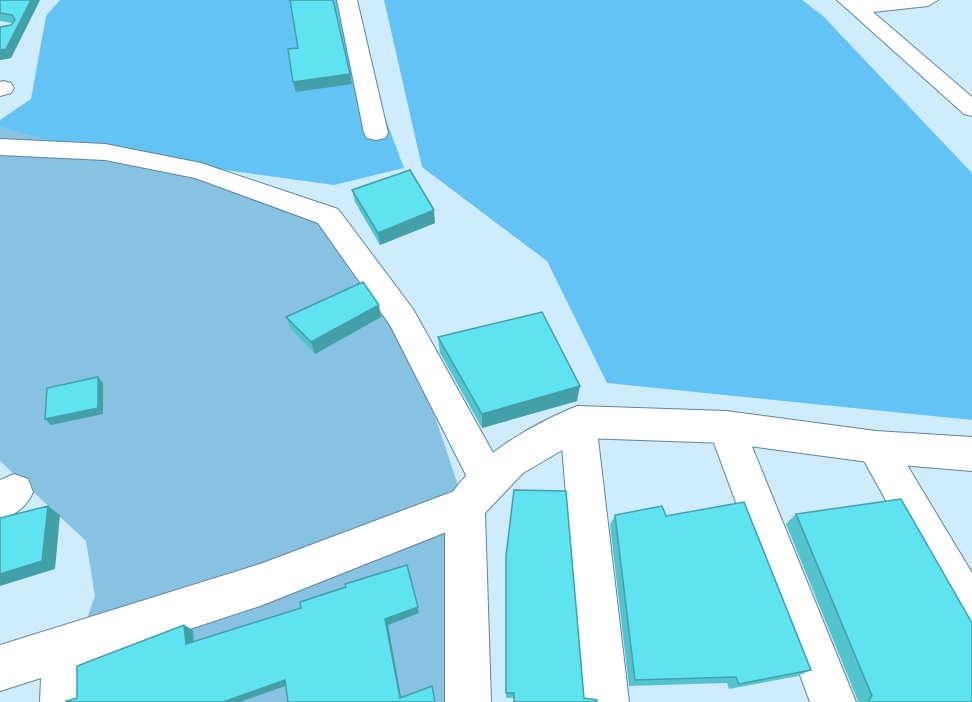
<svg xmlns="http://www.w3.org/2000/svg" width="972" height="702" font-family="Ubuntu,sans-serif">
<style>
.green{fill:#88c2e3}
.forest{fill:#63c3f5}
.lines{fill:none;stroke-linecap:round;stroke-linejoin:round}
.minor-casing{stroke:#618497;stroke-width:2}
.tertiary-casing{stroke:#618497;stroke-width:2}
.minor{fill:#fff;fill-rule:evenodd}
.tertiary{fill:#fff;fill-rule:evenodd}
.wall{fill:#53c3ce}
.shaded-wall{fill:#439fa8}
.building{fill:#60e3f0;stroke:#439fa8;stroke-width:1.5}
</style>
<rect width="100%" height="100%" fill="#ceecfd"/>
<!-- green -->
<polygon class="green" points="0,127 247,187 328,216 402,318 465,506 451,702 57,702 95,596 86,541 0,461"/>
<!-- forest -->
<g class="forest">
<polygon points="60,0 341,0 404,168 334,185 89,151 0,127 0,120 31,99 46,16"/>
<polygon points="384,0 802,0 823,16 972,173 972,420 607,383 547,261 422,167"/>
</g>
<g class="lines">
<defs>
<g id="minor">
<polygon points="337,0 357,0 388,133 385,138 376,140 367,138 364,133"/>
<polygon points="837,0 938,0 928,6 873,12 972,97 972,116 964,114"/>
<polygon points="3,81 11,83 14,88 11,93 0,96 0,82"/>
<polygon points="0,139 105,144 201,163 338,209 413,309 502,469 508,481 502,493 489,499 480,495 485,506 479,519 260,606 86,663 86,702 40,702 41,678 0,691 0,645 260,564 465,487 474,491 390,325 318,223 195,178 105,160 0,155"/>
<polygon points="578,406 591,411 596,422 629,702 583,702 560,422 565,411"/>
<polygon points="726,411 739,416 744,427 856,702 810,702 708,427 713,416"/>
<polygon points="876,431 889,435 972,573 972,636 957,629 863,459 858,447 863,435"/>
<path d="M14,474L28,479L33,492C26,508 16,514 0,520V480Z"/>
</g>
<path id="tertiary" d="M578,406L726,411L876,431L972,437V471L876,463L726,443L583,438L523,473L485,513L491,702H445V506C464,463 535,422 578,406Z"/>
</defs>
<!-- minor casing -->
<use href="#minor" class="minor-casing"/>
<!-- tertiary casing -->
<use href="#tertiary" class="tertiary-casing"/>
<!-- minor -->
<use href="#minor" class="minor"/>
<!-- tertiary -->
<use href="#tertiary" class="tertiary"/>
</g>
<!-- wall -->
<g class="wall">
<polygon points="0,0 40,0 11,58 0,60 0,27 11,25 13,23 0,21"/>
<polygon points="352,190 435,223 380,245 355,202"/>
<polygon points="286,317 381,317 315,354 291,329"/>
<polygon points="438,337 577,401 482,428 440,353"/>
<polygon points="796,514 972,702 857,702 858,701 786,524"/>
<polygon points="615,515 666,516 811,670 798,676 729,689 727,683 629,686 610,525"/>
<polygon points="506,556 584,698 597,702 513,702 514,698 506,698"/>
</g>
<!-- shaded-wall -->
<g class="shaded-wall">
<polygon points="31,0 40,0 11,58 0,60 0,50"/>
<polygon points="350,74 352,84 296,92 293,82"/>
<polygon points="434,210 435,223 380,245 378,233"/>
<polygon points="379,305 381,317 315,354 311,342"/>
<polygon points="98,377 103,383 103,414 51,425 45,419"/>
<polygon points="580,386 577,401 482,428 482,414"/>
<polygon points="48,506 60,515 55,569 0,586 0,574"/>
<polygon points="407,565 419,613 388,625 402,702 400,698 385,619"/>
<polygon points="184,625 193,630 194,649 186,644"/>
<polygon points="285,680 291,684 240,702 223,702"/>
</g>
<!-- building -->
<g class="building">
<polygon points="0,0 31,0 6,49 0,50 0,27 11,25 15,20 12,15 0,13"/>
<polygon points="290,0 333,0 350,74 293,82 288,49 298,48"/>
<polygon points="410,170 434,210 378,233 352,190"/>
<polygon points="363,282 379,305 311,342 286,317"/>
<polygon points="542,312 580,386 482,414 438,337"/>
<polygon points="98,377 98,408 45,419 47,388"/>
<polygon points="514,490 566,491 584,698 597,700 597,702 514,702 514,693 506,693 506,556"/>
<polygon points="901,499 972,623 972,702 870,702 869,700 872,696 796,514"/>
<polygon points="744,502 811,670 739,684 736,677 635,680 615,515 662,506 666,516"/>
<polygon points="48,506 42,561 0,574 0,518"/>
<polygon points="407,565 418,607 385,619 400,698 432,686 435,702 288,702 285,680 223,702 66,702 66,701 77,698 77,666 184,625 186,644 301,608 300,602 346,587 345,584"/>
</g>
</svg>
